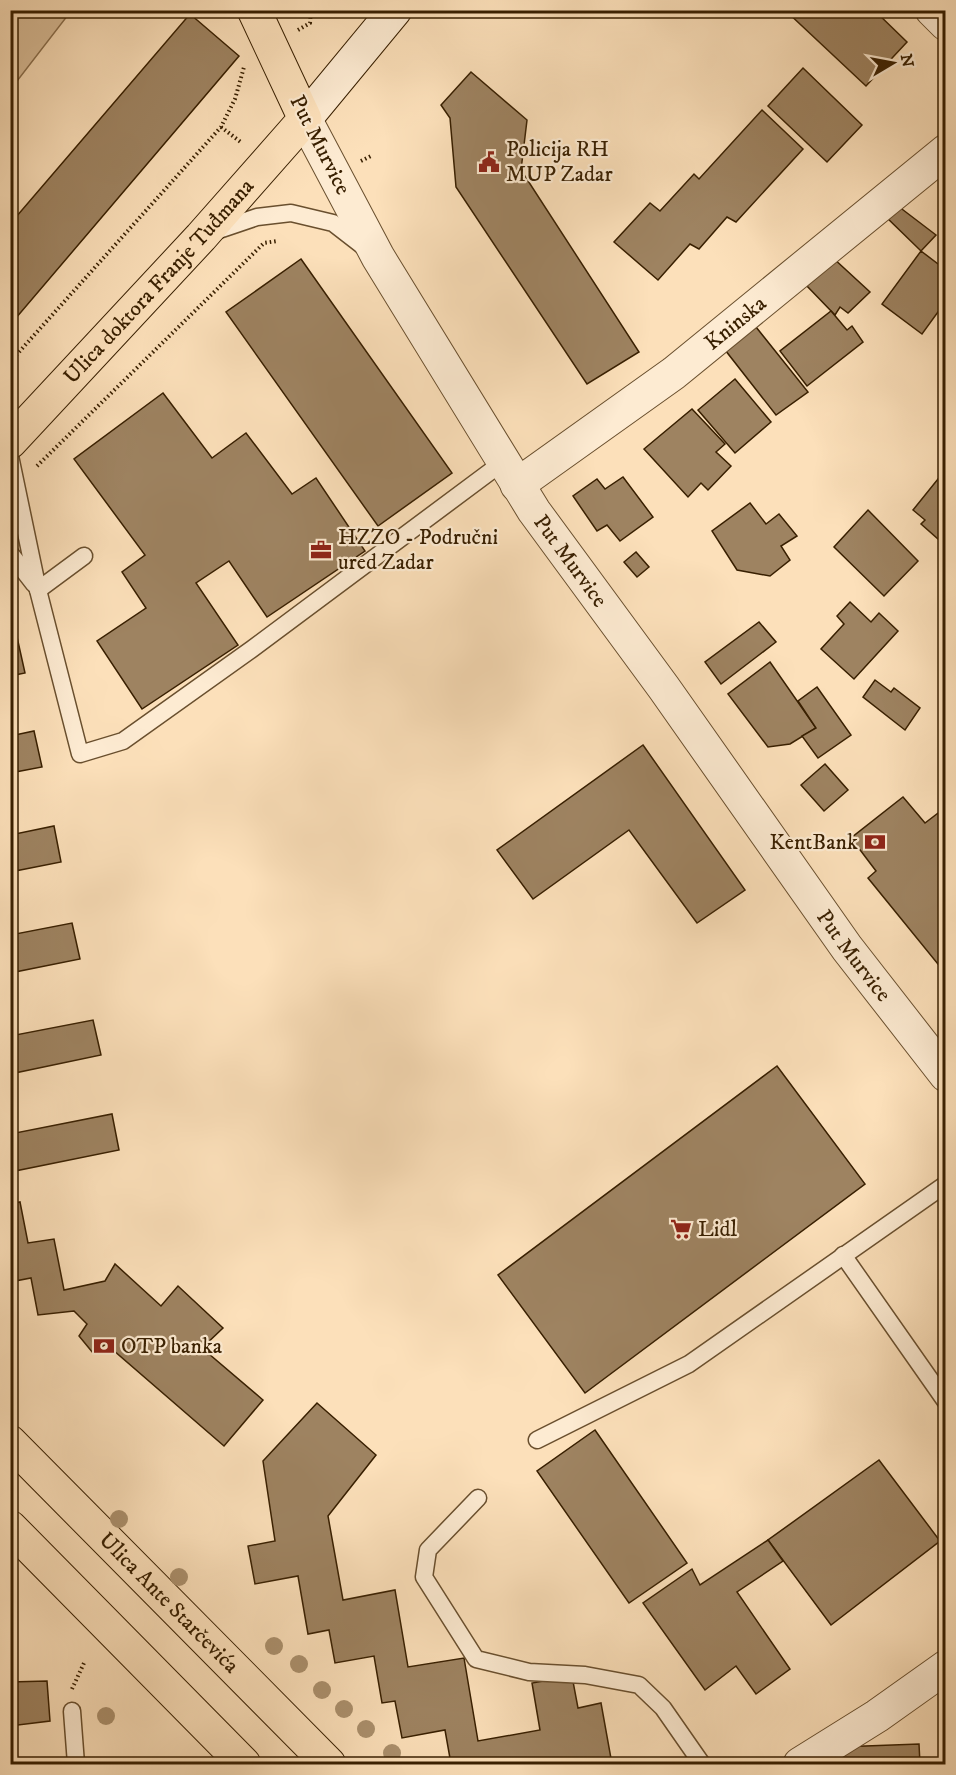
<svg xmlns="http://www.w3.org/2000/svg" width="956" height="1775" font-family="'IM FELL DW Pica',serif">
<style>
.green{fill:#dbbf9a;stroke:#8a6f4d;stroke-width:1.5}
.building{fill:#9e8361;stroke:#381f00;stroke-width:1.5}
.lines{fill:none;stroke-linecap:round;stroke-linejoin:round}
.lane-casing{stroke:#694f2e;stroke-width:19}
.street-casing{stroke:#694f2e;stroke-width:35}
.secondary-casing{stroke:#381f00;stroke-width:35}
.primary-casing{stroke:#381f00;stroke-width:35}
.path{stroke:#381f00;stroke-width:4;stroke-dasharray:1.5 3;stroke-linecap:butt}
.lane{stroke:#fdebd2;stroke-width:16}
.street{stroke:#fdebd2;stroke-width:33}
.secondary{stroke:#fdebd2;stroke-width:33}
.primary{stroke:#fce0ba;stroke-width:33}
.tree{fill:#ab906d}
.labels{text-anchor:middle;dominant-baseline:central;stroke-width:4.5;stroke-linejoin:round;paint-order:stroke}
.street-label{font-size:22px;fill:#381f00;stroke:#fdebd2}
.poi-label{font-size:22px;fill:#381f00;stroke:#fdebd2;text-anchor:start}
</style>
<rect width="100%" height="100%" fill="#fce0ba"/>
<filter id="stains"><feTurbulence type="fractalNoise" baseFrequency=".00333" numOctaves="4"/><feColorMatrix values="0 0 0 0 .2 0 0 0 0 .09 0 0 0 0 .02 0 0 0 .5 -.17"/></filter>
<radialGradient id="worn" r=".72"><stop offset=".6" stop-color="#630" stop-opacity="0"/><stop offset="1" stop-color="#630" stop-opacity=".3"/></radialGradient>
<!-- green -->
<polygon class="green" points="10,11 62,11 68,15 14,85 10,82"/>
<!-- building -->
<g class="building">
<polygon points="785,10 874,10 907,42 866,86"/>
<polygon points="190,14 239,56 10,325 10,224"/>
<polygon points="803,68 862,125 827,162 768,106"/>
<polygon points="471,72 527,120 521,170 639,352 587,384 456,187 450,118 441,105"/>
<polygon points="762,110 803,149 736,222 727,217 699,249 690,244 658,280 614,242 650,203 660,211 694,174 699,179"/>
<polygon points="894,203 936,235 921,251 883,214"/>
<polygon points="921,251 946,270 946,307 943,305 922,334 882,304"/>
<polygon points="832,257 870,292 848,313 840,307 835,315 805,284"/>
<polygon points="301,259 452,473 378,526 226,312"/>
<polygon points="831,311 847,330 852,326 863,342 807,386 780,351"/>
<polygon points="752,322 808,392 776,415 722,346"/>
<polygon points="735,379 771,422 735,453 698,410"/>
<polygon points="163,393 212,458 246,433 292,494 316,478 365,551 267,617 229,561 196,583 238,645 142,709 97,641 146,608 122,572 145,555 74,459"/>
<polygon points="692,409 725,444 716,452 731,466 708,490 701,483 688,497 644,449"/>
<polygon points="942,474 946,477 946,546 921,524 925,520 913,510"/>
<polygon points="623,477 653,517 620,541 607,525 597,531 573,496 597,479 605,489"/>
<polygon points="750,503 766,524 779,514 797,536 781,546 790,560 770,576 737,570 712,531"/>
<polygon points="868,510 918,561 884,596 834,547"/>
<polygon points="636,552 649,567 637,577 624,562"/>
<polygon points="850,602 871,622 879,613 898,631 854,679 821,649 844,624 837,616"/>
<polygon points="759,622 776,642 721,684 705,662"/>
<polygon points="17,637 25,673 10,676 10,638"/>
<polygon points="770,662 816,728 790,744 768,747 728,694"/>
<polygon points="875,680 891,692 894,688 920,708 905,730 863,697"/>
<polygon points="817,687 851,735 818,758 802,736 816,728 798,701"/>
<polygon points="34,731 42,767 10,773 10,736"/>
<polygon points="643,745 745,890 697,923 629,830 533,899 497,850"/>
<polygon points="825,764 848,790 824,811 801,785"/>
<polygon points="903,797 925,823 946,807 946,872 940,877 946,884 946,974 868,878 876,871 851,838"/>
<polygon points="54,826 61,862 10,872 10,835"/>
<polygon points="72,923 80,959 10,973 10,935"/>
<polygon points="93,1020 101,1055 10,1074 10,1036"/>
<polygon points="777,1066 865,1184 585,1393 498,1275"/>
<polygon points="112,1114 119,1150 10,1172 10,1134"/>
<polygon points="20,1202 28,1243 54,1239 64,1290 105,1281 115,1264 161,1306 178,1286 223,1328 202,1348 263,1400 224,1446 106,1344 93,1353 79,1336 87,1324 74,1311 38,1315 31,1278 10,1282 10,1204"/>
<polygon points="317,1403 376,1455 328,1516 343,1600 395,1590 408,1667 464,1658 478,1741 540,1730 532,1683 572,1676 578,1708 601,1703 612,1764 451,1764 445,1730 402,1738 395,1701 382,1703 374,1656 335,1663 329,1630 308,1634 298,1576 255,1584 248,1546 275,1541 263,1461"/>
<polygon points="595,1430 687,1563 629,1603 537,1471"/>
<polygon points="879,1460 940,1541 831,1625 768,1540"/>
<polygon points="768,1540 783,1561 737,1592 790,1669 756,1694 736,1666 705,1690 643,1603 692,1569 700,1585"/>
<polygon points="47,1681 50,1721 10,1726 10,1682"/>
<polygon points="10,1726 15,1726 18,1764 10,1764"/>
<polygon points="919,1744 920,1764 840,1764 839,1747"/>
</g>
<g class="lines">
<defs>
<g id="lane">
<polyline points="213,232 257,217 291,213 333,223 364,247"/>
<polyline points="10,456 38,590 80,754 123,741 252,649 503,462"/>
<polyline points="10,553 34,584"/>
<polyline points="38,590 84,556"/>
<polyline points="843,1255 946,1402"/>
<polyline points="537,1440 689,1364 946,1184"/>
<polyline points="478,1498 428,1550 424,1577 476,1659 529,1672 585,1675 639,1685 663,1708 702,1764"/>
<polyline points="72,1711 76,1764"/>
</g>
<g id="street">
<polyline points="932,10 946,24"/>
<path id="s1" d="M305,119L378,257L534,511L664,688L847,948L946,1075"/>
<path id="s2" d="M517,485L674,373L946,151"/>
<polyline points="800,1764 877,1716 946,1667"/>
</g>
<polyline id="secondary" points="305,119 395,10"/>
<g id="primary">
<path id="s3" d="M10,442L201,237L305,119L254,10"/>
<path id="s4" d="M10,1442L329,1764"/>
<polyline points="10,1527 244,1764"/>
</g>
</defs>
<!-- lane casing -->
<use href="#lane" class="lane-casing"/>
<!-- street casing -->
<use href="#street" class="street-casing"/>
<!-- secondary casing -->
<use href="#secondary" class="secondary-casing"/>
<!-- primary casing -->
<use href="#primary" class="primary-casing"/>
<!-- path -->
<g class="path">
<polyline points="298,30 310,23 311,10"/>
<polyline points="221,127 242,143"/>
<polyline points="361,161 371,156"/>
<polyline points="10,362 221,127 235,99 244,67"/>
<polyline points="37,466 264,243 277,241"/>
<polyline points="72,1689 84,1663"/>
</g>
<!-- lane -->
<use href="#lane" class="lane"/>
<!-- street -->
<use href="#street" class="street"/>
<!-- secondary -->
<use href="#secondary" class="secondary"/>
<!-- primary -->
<use href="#primary" class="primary"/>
</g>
<!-- trees -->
<g class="tree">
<circle cx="119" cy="1519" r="9"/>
<circle cx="179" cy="1577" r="9"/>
<circle cx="274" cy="1646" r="9"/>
<circle cx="299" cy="1664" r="9"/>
<circle cx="322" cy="1690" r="9"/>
<circle cx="344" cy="1709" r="9"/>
<circle cx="106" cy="1716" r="9"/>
<circle cx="366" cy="1729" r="9"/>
<circle cx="392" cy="1753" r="9"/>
</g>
<!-- icons -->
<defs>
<symbol id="civic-bare" viewBox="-9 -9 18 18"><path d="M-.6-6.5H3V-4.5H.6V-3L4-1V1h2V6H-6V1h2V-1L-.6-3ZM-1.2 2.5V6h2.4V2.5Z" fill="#8f2418" stroke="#fdebd2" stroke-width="2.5" paint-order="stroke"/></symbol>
<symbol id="office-bare" viewBox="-9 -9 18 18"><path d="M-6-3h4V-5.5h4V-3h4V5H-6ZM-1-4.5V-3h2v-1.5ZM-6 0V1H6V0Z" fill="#8f2418" stroke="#fdebd2" stroke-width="2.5" paint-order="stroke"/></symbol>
<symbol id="bank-bare" viewBox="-9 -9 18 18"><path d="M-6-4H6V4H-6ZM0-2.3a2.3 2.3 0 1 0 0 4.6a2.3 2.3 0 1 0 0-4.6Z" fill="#8f2418" stroke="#fdebd2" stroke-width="2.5" paint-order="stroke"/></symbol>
<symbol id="supermarket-bare" viewBox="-9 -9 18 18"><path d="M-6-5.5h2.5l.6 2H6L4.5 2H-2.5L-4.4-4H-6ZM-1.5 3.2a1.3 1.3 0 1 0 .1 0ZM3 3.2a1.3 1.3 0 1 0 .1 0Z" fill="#8f2418" stroke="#fdebd2" stroke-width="2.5" paint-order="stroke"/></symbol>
</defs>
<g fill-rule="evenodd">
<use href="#civic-bare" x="474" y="147" width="30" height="30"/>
<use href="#office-bare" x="306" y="535" width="30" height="30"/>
<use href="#bank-bare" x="860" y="827" width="30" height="30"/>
<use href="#supermarket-bare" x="666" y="1214" width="30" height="30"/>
<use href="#bank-bare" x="89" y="1331" width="30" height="30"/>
</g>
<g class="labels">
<!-- street labels -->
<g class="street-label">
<text transform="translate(320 145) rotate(63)">Put Murvice</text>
<text stroke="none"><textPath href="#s3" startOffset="219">Ulica doktora Franje Tuđmana</textPath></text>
<text stroke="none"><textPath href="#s2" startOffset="272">Kninska</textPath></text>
<text stroke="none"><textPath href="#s1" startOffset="516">Put Murvice</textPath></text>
<text stroke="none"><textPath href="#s1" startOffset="1002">Put Murvice</textPath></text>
<text stroke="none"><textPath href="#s4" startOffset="226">Ulica Ante Starčevića</textPath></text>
</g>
<!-- poi labels -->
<g class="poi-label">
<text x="506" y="149">Policija RH<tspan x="506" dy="25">MUP Zadar</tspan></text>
<text x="338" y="537">HZZO - Područni<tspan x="338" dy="25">ured Zadar</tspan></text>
<text x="858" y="842" text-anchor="end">KentBank</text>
<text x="698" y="1229">Lidl</text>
<text x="121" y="1346">OTP banka</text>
</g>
</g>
<!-- margin -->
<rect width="956" height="1775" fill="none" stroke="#fce0ba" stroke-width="36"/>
<rect x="12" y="12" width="932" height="1751" fill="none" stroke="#381f00" stroke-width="3"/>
<rect x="18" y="18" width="920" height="1739" fill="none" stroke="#381f00" stroke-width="1.5"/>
<!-- north arrow -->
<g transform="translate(893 63) rotate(80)" stroke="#fdebd2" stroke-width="4.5" paint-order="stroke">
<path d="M0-4.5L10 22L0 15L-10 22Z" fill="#381f00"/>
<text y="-9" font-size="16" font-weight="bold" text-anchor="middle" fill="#381f00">N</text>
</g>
<rect width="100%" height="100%" filter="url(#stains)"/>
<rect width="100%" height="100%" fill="url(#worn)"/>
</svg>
